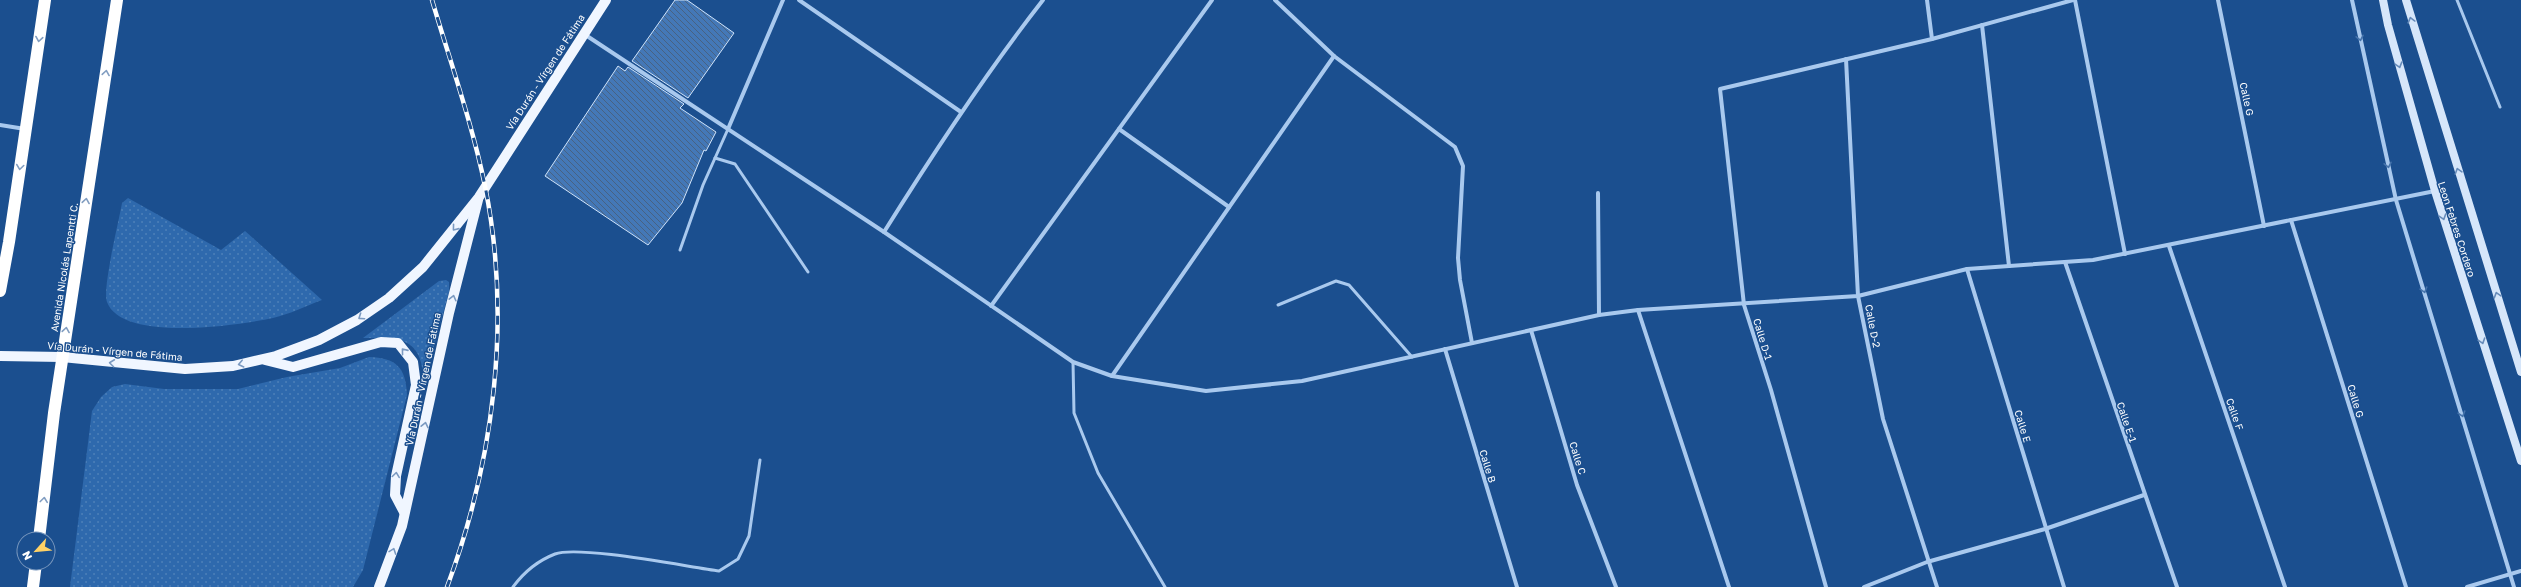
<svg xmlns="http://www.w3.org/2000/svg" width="2521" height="587" font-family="'Golos Text',sans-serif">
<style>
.grass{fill:url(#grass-dots)}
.building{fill:url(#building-back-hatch);stroke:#cfe3fa}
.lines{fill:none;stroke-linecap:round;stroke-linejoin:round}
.lane{stroke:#a9c9ee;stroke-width:3}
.street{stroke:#a9c9ee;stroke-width:4}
.secondary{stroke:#d6e6fa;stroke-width:8}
.primary{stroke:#f0f6ff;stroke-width:10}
.highway{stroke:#fff;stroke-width:12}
.rail-casing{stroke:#fff;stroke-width:4.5}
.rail{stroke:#1b4f8f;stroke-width:3;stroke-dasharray:9;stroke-linecap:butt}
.oneway{stroke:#668bba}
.oneway2{stroke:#4674ac}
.oneway3{stroke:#829ec1}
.oneway4{stroke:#7b9ac1}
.labels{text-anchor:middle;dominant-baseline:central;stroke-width:3;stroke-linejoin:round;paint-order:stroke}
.street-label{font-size:10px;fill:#fff;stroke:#1b4f8f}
</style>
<defs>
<pattern id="grass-dots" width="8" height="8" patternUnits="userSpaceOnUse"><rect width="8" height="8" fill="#2e69ad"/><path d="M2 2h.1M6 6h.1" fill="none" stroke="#4d80b9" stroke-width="1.8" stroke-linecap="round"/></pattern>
<pattern id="building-back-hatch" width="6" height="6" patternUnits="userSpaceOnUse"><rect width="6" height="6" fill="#4478b7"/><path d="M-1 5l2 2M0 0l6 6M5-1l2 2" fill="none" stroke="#486282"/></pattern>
</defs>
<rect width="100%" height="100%" fill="#1b4f8f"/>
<!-- grass -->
<g class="grass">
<path d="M128,198L221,250L245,231L322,300C306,306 290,314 273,318C240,325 122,343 107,302C102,289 119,221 122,203Z"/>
<path d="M446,280L449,282V292L426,375L423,374C420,334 392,338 363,338L439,281Z"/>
<path d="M369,357C396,358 406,367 407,395L363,570L353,587H70L92,411L101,397L112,387L125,384L164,389H238L287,377L340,368Z"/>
</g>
<!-- building -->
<g class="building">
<polygon points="675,0 687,0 734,33 688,98 632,61"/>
<polygon points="618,66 625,71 628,67 684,104 680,108 716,132 706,151 704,150 682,203 648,245 545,176"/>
</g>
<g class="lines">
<!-- lane -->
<g class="lane">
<polyline points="2457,0 2500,107"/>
<polyline points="715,158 735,164 808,272"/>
<polyline points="680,250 703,185 728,129"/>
<polyline points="1278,305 1336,281 1349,285 1412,357"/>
<polyline points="1073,362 1074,413 1098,473 1165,587"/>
<path d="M513,587C524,572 537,561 555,554C579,545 688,567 719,571L738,559L749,536L760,460"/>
</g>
<!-- street -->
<g class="street">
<polyline points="799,0 961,112"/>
<polyline points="1275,0 1334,56 1455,147 1463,166 1458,258 1460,280 1472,343"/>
<polyline points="1927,0 1932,39"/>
<polyline points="2075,0 2125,254"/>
<polyline points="2218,0 2264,226"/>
<polyline points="2352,0 2396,200 2514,587"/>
<polyline points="1982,25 2009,266"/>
<polyline points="584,34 884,232 1073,362 1112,376 1206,391 1302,381 1599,315 1638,310 1858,296 1967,269 2093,260 2435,191"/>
<polyline points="1846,59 1858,296 1883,419 1937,587"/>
<polyline points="0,125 25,129"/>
<polyline points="728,129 783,0"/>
<polyline points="1119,129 1229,207"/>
<polyline points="1598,193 1599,315"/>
<polyline points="2291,220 2406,587"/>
<path d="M884,232C934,152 985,74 1043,0"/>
<polyline points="2169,246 2285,587"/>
<polyline points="2065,262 2177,587"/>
<polyline points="1967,269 2064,587"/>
<polyline points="991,306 1212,0"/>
<polyline points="1638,310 1729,587"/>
<polyline points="1531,330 1577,485 1616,587"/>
<polyline points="1445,349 1517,587"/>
<polyline points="1112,376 1334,56"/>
<polyline points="1826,587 1771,390 1744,305 1720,89 1932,39 2073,0"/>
<polyline points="1864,587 1927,562 2045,529 2144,495"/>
<polyline points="2467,587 2521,571"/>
</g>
<!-- secondary -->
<g class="secondary">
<polyline points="2383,0 2388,25 2435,191 2521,461"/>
<polyline points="2406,0 2521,372"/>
</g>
<!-- primary -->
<g class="primary">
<polyline points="0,356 62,357 185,369 233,366 276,356 319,340 357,320 389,298 423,267 479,197 606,0"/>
<polyline points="265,360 293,367 381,342 398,343 413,362 416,385 396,476 395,495 404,512"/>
<polyline points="379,587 402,526 449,313 478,200"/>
</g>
<!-- highway -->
<g class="highway">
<polyline points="0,291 9,242 45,0"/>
<polyline points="39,539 54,413 117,0"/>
<polyline points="33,587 36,563"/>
</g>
<defs>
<path id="rail" d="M432,0C450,61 472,123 485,186C512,319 494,461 447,587"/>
</defs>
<!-- rail casing -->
<use href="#rail" class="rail-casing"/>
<!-- rail -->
<use href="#rail" class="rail"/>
</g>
<!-- one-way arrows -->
<defs><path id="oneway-chevron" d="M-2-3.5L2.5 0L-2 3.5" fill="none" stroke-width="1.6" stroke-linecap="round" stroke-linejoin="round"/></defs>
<g class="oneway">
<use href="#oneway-chevron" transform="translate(2411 20) rotate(-105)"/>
<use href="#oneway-chevron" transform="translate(2399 65) rotate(74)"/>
<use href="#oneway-chevron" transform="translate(2458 171) rotate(-107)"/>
<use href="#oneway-chevron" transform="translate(2443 217) rotate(72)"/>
<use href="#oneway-chevron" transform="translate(2497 295) rotate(-107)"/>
<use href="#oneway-chevron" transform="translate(2482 341) rotate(72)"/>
</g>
<g class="oneway2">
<use href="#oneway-chevron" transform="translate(2360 38) rotate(78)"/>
<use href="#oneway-chevron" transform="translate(2388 165) rotate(78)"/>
<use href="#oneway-chevron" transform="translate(2424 290) rotate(73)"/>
<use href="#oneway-chevron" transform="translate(2462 414) rotate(73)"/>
</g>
<g class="oneway3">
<use href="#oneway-chevron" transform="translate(39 39) rotate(99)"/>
<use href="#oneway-chevron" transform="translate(106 73) rotate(-81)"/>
<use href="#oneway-chevron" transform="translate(20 167) rotate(98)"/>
<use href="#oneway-chevron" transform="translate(86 201) rotate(-81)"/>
<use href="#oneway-chevron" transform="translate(66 330) rotate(-81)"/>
<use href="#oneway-chevron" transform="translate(44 500) rotate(-83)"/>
</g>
<g class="oneway4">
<use href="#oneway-chevron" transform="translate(455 228) rotate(129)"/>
<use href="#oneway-chevron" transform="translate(453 298) rotate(-76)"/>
<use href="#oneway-chevron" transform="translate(361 317) rotate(146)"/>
<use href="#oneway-chevron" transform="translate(404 351) rotate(-129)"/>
<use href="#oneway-chevron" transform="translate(112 363) rotate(-173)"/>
<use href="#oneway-chevron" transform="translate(241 364) rotate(167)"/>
<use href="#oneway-chevron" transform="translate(425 425) rotate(-78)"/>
<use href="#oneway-chevron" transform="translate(396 475) rotate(-82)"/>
<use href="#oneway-chevron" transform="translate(393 551) rotate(-70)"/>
</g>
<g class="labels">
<!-- street labels -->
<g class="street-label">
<text transform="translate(545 72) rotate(-57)">Vía Durán - Vírgen de Fátima</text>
<text transform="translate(2247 99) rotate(78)">Calle G</text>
<text transform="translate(2457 229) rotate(72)">Leon Febres Cordero</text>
<text transform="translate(64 267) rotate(-81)">Avenida Nicolás Lapentti C.</text>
<text transform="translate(1873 326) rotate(79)">Calle D-2</text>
<text transform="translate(1763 339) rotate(73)">Calle D-1</text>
<text transform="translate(115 351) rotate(5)">Vía Durán - Vírgen de Fátima</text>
<text transform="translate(423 379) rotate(-78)">Vía Durán - Vírgen de Fátima</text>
<text transform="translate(2356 401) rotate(73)">Calle G</text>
<text transform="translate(2235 414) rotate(71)">Calle F</text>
<text transform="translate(2127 422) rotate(71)">Calle E-1</text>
<text transform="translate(2023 426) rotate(73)">Calle E</text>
<text transform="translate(1578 458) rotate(73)">Calle C</text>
<text transform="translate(1488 466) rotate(73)">Calle B</text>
</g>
</g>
<!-- north arrow -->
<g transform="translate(36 551) rotate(243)"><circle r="19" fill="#1b4f8f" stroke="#7695bc"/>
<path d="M0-3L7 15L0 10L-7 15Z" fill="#ffd166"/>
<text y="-6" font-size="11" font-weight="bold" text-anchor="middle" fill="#ffffff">N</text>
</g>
</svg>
